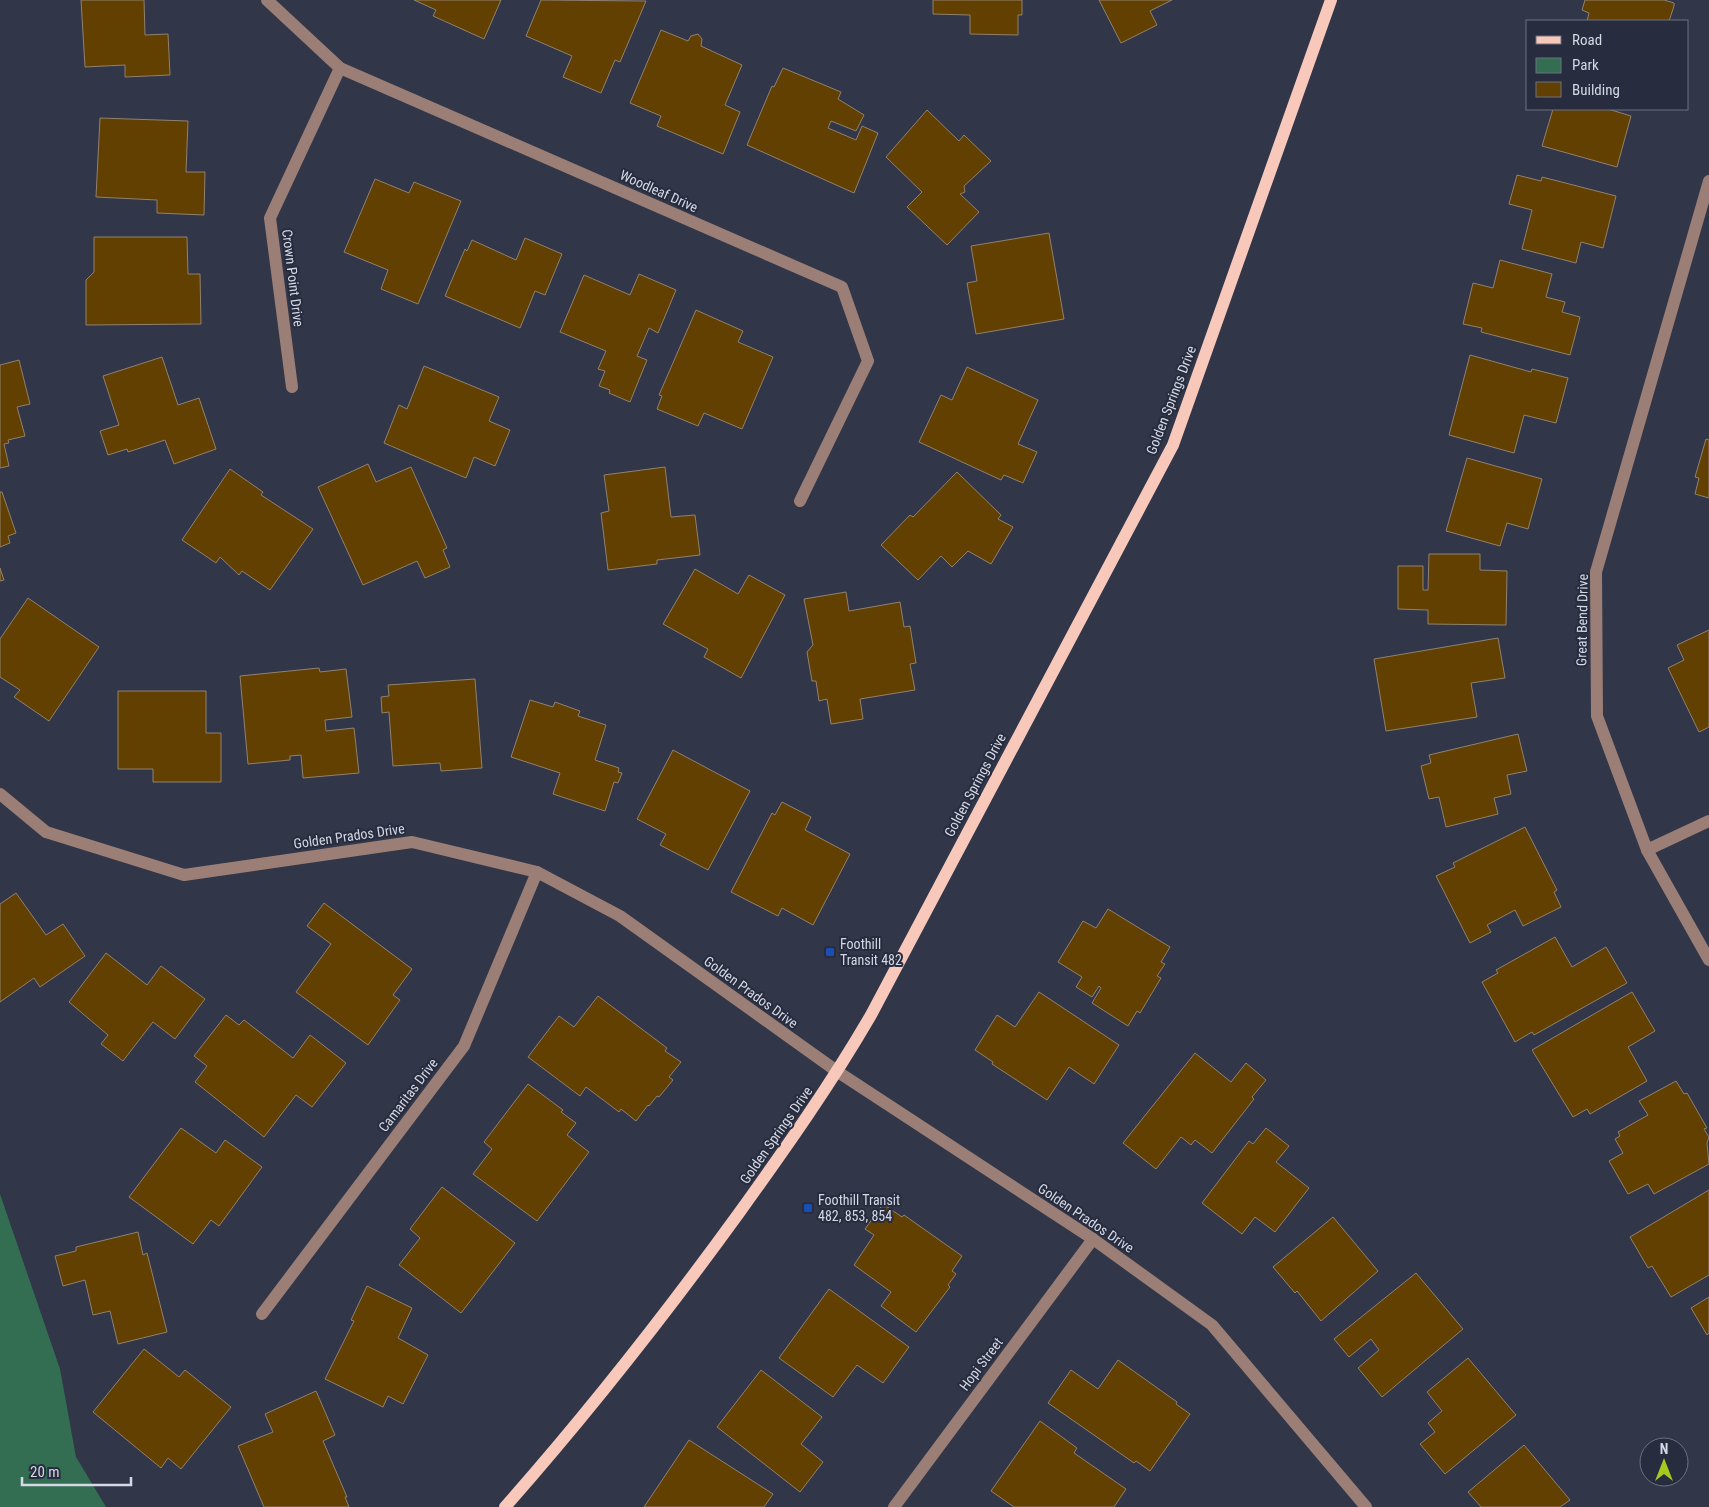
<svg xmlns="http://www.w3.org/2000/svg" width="1709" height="1507" font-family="'Roboto Condensed',sans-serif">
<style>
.green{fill:#336e53}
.building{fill:#624002;stroke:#91816d}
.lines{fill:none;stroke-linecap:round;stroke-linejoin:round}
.minor{stroke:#9b7f76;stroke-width:12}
.major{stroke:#f8c9bb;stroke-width:12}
.transit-dot{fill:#1a4fb4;stroke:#272c3e;stroke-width:2}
.labels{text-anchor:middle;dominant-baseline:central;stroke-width:4;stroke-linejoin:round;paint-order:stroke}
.street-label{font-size:14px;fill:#d5d8e5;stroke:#272c3e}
.poi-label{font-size:14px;fill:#d5d8e5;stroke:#272c3e;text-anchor:start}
</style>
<rect width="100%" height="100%" fill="#313649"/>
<!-- green -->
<polygon class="green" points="0,1194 60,1369 76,1457 106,1507 0,1507"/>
<!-- building -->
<g class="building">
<polygon points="81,0 144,0 145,35 168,34 170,75 125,77 125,65 85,67"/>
<polygon points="414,0 501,0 484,39 433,16 436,10"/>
<polygon points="541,0 646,1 620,62 615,60 601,93 563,77 572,56 526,36"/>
<polygon points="933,0 1022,0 1022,15 1018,15 1018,35 970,34 970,15 933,14"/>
<polygon points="1099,0 1172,0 1150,11 1157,25 1121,43"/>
<polygon points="1585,0 1664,0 1674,3 1674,6 1669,21 1587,21 1589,13 1582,10"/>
<polygon points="661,30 688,41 691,36 698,34 702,39 701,46 742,65 725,105 740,112 723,154 657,126 661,116 630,103"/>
<polygon points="783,68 841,92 838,99 864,115 856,131 831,121 828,128 856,140 862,126 878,133 854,193 747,145 772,86 774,87"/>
<polygon points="1553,109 1608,109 1631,116 1617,167 1542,146"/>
<polygon points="927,110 959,141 964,135 991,161 964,186 965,192 960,194 979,212 947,245 907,207 922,192 886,157"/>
<polygon points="100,118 188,121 186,172 205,172 204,215 157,213 157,200 96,197"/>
<polygon points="1517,175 1541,181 1542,177 1616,196 1603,248 1581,242 1576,263 1522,249 1532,210 1509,204"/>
<polygon points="375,179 409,193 414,182 461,201 418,304 381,289 388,270 344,252"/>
<polygon points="1049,233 1064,319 976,334 967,283 977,281 971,246"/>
<polygon points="94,237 187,237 188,274 200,274 201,324 86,325 86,280 94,272"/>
<polygon points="525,238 562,254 545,295 535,291 520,328 445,296 465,249 467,251 472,240 516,260"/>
<polygon points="1500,260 1552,274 1546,297 1565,302 1562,312 1580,317 1570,355 1481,332 1482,328 1463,324 1473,283 1493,288"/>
<polygon points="639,274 676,290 658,333 649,328 637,356 647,360 630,402 609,393 610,390 599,386 605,371 598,369 606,351 560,332 584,275 630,295"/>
<polygon points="696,310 743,331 738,342 773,357 742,429 704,413 698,426 657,409 662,396 659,395"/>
<polygon points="1470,355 1531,372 1532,369 1568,378 1556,423 1524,415 1514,453 1449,435"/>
<polygon points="162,357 178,405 199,398 216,449 174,464 165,440 128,452 127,449 108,455 100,431 119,425 103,376"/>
<polygon points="19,360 30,404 17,407 25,436 8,440 9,443 4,444 9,466 0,468 0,365"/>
<polygon points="424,366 499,397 489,421 510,430 495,466 474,457 466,478 384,443 399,405 407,409"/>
<polygon points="967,367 1038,400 1018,444 1037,452 1023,483 1004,475 1001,480 919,442 941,395 952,400"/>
<polygon points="1706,439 1709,440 1709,498 1695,494 1699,478 1695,477"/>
<polygon points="1467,458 1542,479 1528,529 1507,523 1500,546 1446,531"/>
<polygon points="368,464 376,482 411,467 447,548 443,550 450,567 425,578 417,561 363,585 318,487"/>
<polygon points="665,467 671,517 695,515 700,555 657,560 657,564 608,570 601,513 609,511 604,475"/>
<polygon points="230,469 263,492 261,495 313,529 270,590 242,571 239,575 220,557 216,563 182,540"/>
<polygon points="957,472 1001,515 998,519 1013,527 991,564 968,551 952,567 941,556 918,580 881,545 910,515 913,517"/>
<polygon points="0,492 2,492 16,533 8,536 10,543 0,547"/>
<polygon points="1429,554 1480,554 1480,570 1507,571 1506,625 1428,624 1428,610 1398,609 1398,566 1423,566 1423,590 1428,590"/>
<polygon points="0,568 4,580 0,581"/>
<polygon points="695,569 738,594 749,575 785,595 741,678 704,657 708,649 663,624"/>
<polygon points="846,592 849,611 900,602 904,627 910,626 916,663 910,664 915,690 860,699 863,719 831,724 827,699 819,701 816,681 812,681 807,652 813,645 804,599"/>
<polygon points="28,598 99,647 49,721 14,697 20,690 0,677 0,639"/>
<polygon points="1709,630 1709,727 1699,732 1668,668 1684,660 1677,645"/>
<polygon points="1498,638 1505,678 1471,683 1477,717 1386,731 1374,659"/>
<polygon points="319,668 320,672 346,669 352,717 325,720 326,731 354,728 359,773 303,778 301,755 290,756 290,760 248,764 240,676"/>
<polygon points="475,679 482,768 441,771 440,763 393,766 389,712 382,713 381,697 389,696 388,685"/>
<polygon points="118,691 206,691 206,733 221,733 221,782 153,782 153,769 118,769"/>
<polygon points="530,700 553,707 555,702 580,711 578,716 606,725 595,760 619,768 618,772 622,773 618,783 614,782 605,811 553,794 560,773 511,757"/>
<polygon points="1518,734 1527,771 1507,775 1511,794 1494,798 1498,814 1446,827 1439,797 1429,799 1421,766 1431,763 1429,755"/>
<polygon points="673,750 750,791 708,870 660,845 666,834 637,819"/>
<polygon points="782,802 811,817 805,830 850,854 813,925 782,908 778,916 731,892 772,813 775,815"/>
<polygon points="1525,827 1557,890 1554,892 1561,907 1523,926 1515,910 1487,925 1491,932 1470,943 1436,876 1455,867 1453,863"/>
<polygon points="16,893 46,935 63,924 85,956 40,987 34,978 0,1002 0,904"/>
<polygon points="324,903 412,969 393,995 400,1000 368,1045 296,992 331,944 307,926"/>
<polygon points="1108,909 1170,947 1161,962 1165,964 1157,976 1161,978 1140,1013 1137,1011 1128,1026 1092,1003 1101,988 1099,986 1092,997 1076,987 1082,977 1058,962 1083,921 1096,928"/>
<polygon points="1555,937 1572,967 1606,947 1627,983 1534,1035 1532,1032 1515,1042 1482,982 1498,973 1496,970"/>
<polygon points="106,953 147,985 161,966 205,999 175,1039 153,1022 123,1061 101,1044 108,1035 69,1002"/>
<polygon points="1039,992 1119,1045 1094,1084 1069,1067 1047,1100 992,1064 993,1062 975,1050 997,1015 1015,1027"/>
<polygon points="1632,992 1655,1031 1628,1047 1647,1081 1590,1114 1587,1109 1573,1117 1532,1050"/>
<polygon points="598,996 667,1048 665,1051 681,1062 669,1077 673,1080 659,1097 657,1096 649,1106 648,1105 636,1121 621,1109 619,1112 586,1087 580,1096 528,1057 559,1016 574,1027"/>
<polygon points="226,1015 239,1025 244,1020 293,1058 310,1035 346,1063 312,1107 296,1095 264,1137 195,1082 207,1066 194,1056"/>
<polygon points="1195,1053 1231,1082 1246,1063 1266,1080 1252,1097 1254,1099 1212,1153 1195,1140 1191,1145 1181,1137 1156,1169 1123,1143"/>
<polygon points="1676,1081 1684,1094 1687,1093 1707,1128 1704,1129 1709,1137 1707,1143 1709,1164 1654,1194 1648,1184 1628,1194 1609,1161 1623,1153 1615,1139 1620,1136 1618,1132 1648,1115 1639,1101"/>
<polygon points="528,1084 563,1110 561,1112 576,1123 567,1135 589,1152 537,1221 473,1174 492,1149 484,1142"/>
<polygon points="181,1128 216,1153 225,1140 262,1167 219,1226 211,1220 193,1244 129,1197"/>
<polygon points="1266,1128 1289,1146 1276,1162 1309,1188 1275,1232 1255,1217 1242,1234 1202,1203 1249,1141 1253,1144"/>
<polygon points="442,1187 515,1243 461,1313 399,1265 420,1238 410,1229"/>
<polygon points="1709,1190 1709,1275 1671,1297 1652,1266 1648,1268 1630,1237"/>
<polygon points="883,1204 902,1217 904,1215 962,1256 952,1271 956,1274 948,1285 950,1287 916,1332 881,1306 891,1292 854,1265 874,1235 865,1229"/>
<polygon points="1333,1217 1378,1271 1321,1321 1297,1291 1295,1293 1273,1267"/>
<polygon points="138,1232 143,1255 147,1253 167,1332 118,1344 110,1311 93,1315 85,1280 63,1286 55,1256 76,1251 76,1247"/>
<polygon points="1416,1273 1463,1329 1382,1397 1358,1368 1379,1350 1371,1339 1349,1357 1334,1339"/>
<polygon points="367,1286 412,1308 398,1338 428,1355 403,1404 388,1396 383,1407 325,1379 354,1321 351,1320"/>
<polygon points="829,1289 909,1347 883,1383 857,1365 833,1397 779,1358"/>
<polygon points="1709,1297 1709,1333 1707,1335 1691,1308"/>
<polygon points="144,1349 179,1377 185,1370 231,1407 181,1469 168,1458 161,1468 93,1412"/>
<polygon points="1468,1358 1516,1415 1445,1474 1420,1444 1435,1432 1428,1423 1442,1411 1427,1392"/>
<polygon points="1118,1360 1177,1402 1176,1404 1190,1414 1150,1471 1136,1461 1134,1463 1048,1403 1071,1370 1098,1389"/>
<polygon points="761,1370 822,1417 801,1444 823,1462 800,1492 717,1427"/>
<polygon points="316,1391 335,1435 323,1441 347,1497 345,1497 349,1507 264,1507 238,1446 273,1432 265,1414"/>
<polygon points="1040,1421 1077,1448 1074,1453 1126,1489 1114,1507 1014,1507 991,1491"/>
<polygon points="689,1440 773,1494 764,1507 644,1507"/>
<polygon points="1524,1445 1570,1500 1560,1507 1481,1507 1468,1492"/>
</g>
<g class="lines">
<!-- minor -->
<g class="minor">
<polyline points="267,0 340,68 842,287 868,361 800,501"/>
<polyline points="1709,181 1596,572 1597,716 1647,850 1709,960"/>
<polyline points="292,387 270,218 340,68"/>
<polyline points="0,794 46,832 184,875 412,842 537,872 620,916 838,1072 1093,1239 1212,1325 1366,1507"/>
<polyline points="1647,850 1709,821"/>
<polyline points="262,1314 464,1046 537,872"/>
<polyline points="894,1507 1093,1239"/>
</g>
<!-- major -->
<path class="major" d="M505,1507C588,1413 665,1315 739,1213C785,1149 831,1084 871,1015L1173,445L1331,0"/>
</g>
<!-- markers -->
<g class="transit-dot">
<rect x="825" y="947" width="10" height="10" rx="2.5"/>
<rect x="803" y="1203" width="10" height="10" rx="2.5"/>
</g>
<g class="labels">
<!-- street labels -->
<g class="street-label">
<text transform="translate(659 191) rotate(24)">Woodleaf Drive</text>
<text transform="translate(293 278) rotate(83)">Crown Point Drive</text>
<text transform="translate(1171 400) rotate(-69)">Golden Springs Drive</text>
<text transform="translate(1582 620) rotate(-89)">Great Bend Drive</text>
<text transform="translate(975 785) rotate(-62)">Golden Springs Drive</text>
<text transform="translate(349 836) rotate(-8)">Golden Prados Drive</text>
<text transform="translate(751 992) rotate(36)">Golden Prados Drive</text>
<text transform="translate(408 1095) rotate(-53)">Camaritas Drive</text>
<text transform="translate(776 1135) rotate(-55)">Golden Springs Drive</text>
<text transform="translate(1086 1218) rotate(34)">Golden Prados Drive</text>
<text transform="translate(981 1364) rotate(-53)">Hopi Street</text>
</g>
<!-- poi labels -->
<g class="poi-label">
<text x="840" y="944">Foothill<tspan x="840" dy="16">Transit 482</tspan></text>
<text x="818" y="1200">Foothill Transit<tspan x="818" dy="16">482, 853, 854</tspan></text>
</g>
</g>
<!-- legend -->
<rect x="1526" y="20" width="162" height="90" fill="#272c3e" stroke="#6d7181"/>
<rect x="1536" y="36" width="25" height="8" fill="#f8c9bb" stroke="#6d7181"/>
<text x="1572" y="45" font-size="15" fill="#d5d8e5">Road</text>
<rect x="1536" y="58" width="25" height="15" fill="#336e53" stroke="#6d7181"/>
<text x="1572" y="70" font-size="15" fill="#d5d8e5">Park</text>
<rect x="1536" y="82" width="25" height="15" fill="#624002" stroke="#6d7181"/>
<text x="1572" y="95" font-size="15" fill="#d5d8e5">Building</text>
<!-- north arrow -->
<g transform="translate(1664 1462)"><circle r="24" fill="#272c3e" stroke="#6d7181"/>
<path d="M0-4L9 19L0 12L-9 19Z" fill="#a7c81f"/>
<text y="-8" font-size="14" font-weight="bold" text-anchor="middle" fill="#d5d8e5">N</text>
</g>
<!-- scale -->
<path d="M22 1477v8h109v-8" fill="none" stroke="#d5d8e5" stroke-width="2.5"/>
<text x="30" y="1477" font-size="15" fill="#d5d8e5" stroke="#272c3e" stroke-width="4" paint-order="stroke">20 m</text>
</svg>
